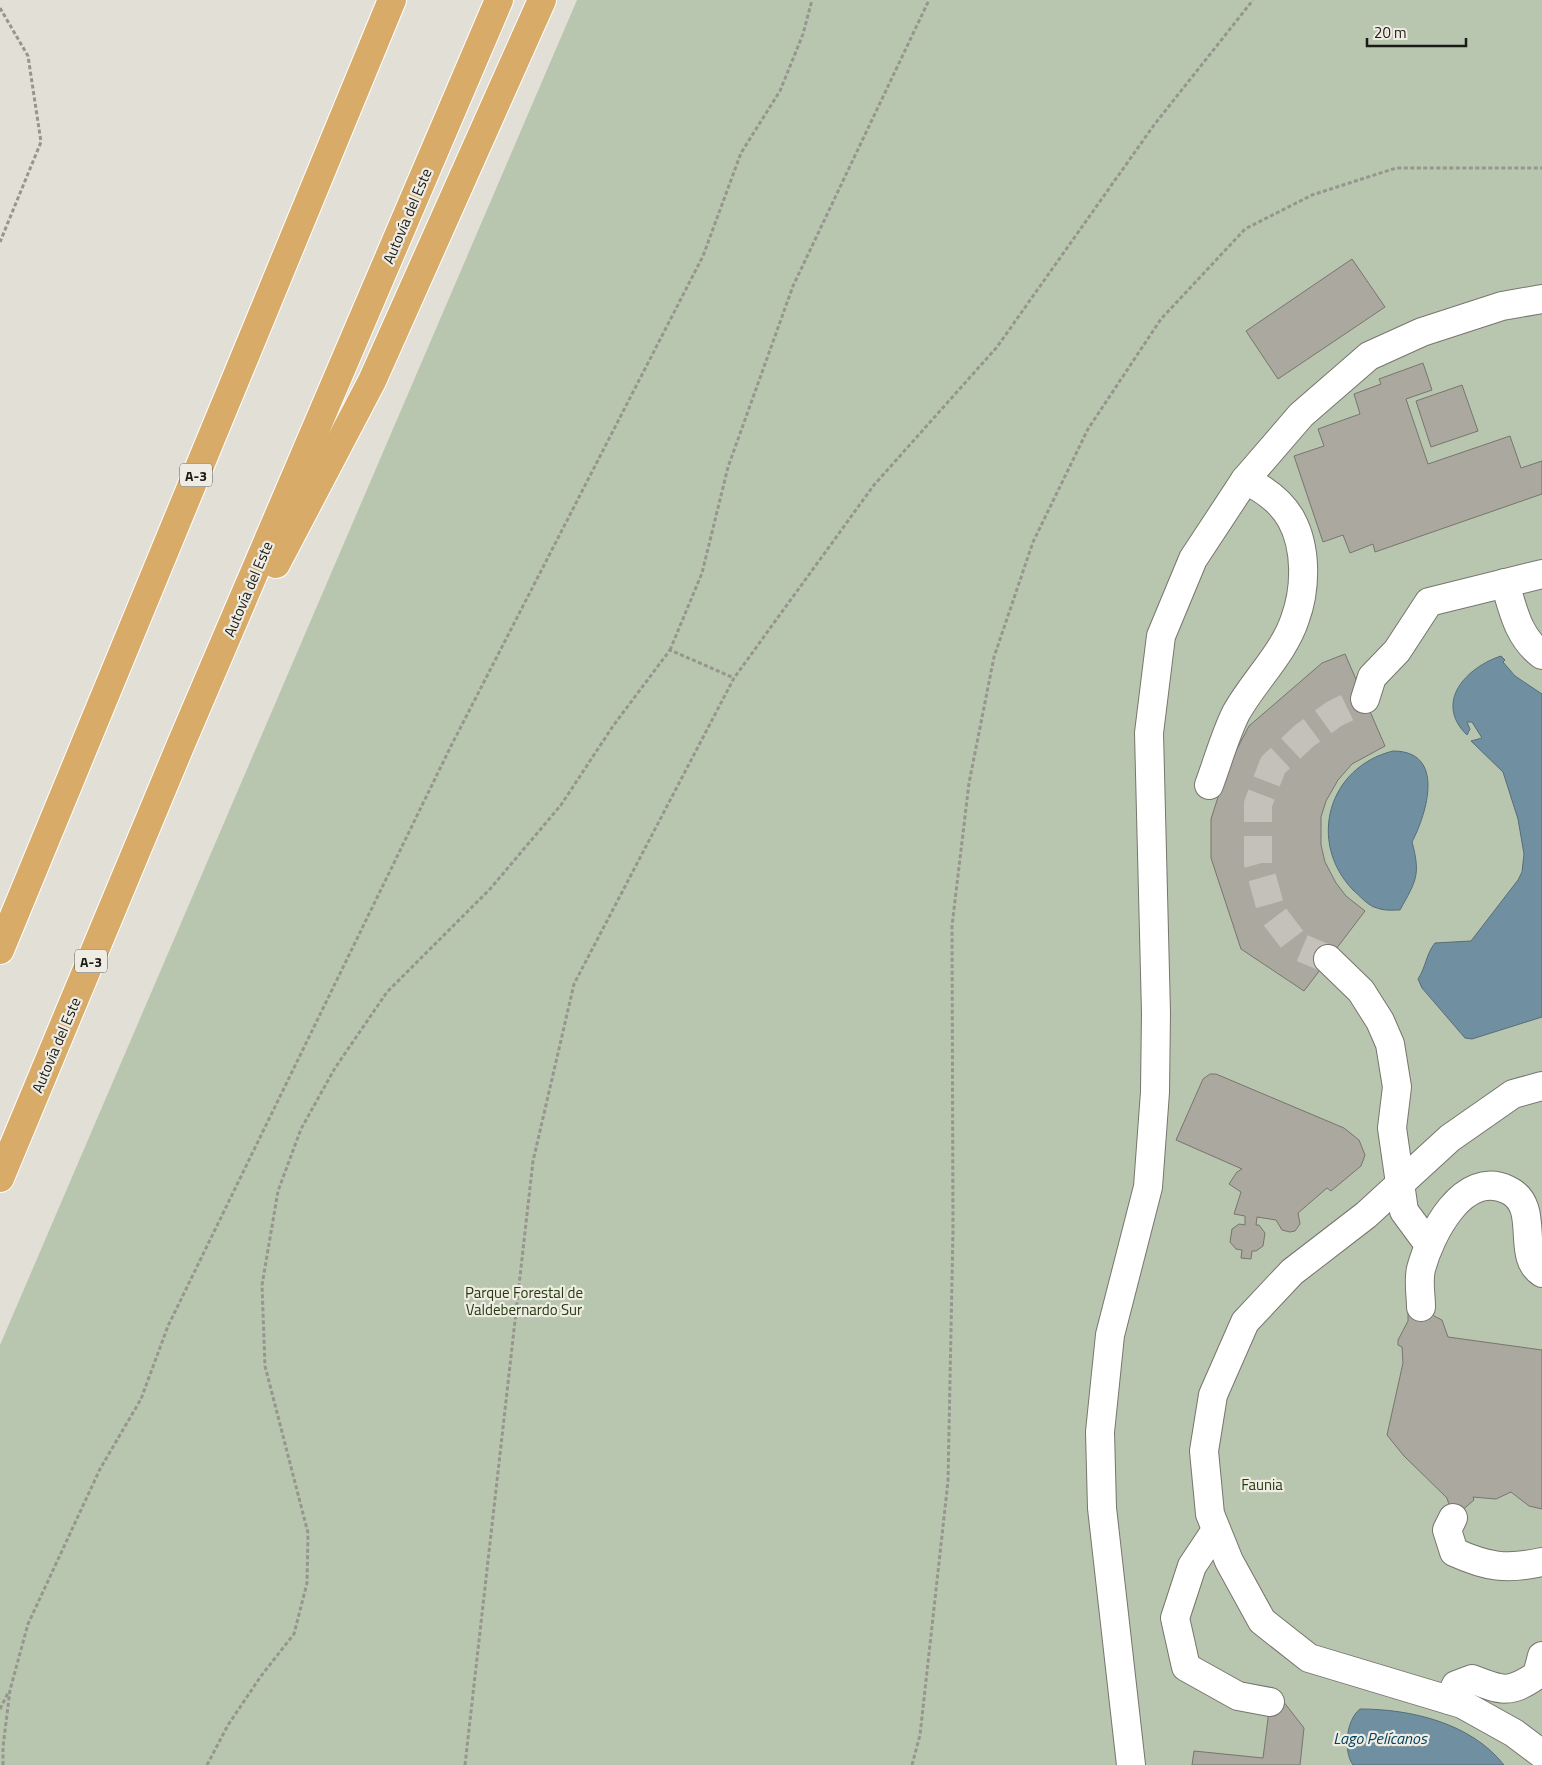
<svg xmlns="http://www.w3.org/2000/svg" width="1542" height="1765" font-family="'Titillium Web',sans-serif">
<style>
.green{fill:#b9c6af}
.water{fill:#7090a2;stroke:#566d78}
.building{fill:#aaa89f;stroke:#77756d}
.lines{fill:none;stroke-linecap:round;stroke-linejoin:round}
.minor-tunnel{stroke:#c3c1b9;stroke-width:28;stroke-dasharray:28 14;stroke-linecap:butt}
.minor-casing{stroke:#77756d;stroke-width:30}
.highway-casing{stroke:#fff;stroke-width:30}
.path{stroke:#96958e;stroke-width:3;stroke-dasharray:4 2.5;stroke-linecap:butt}
.minor{stroke:#fff;stroke-width:28}
.highway{stroke:#d8ab69;stroke-width:28}
.labels{text-anchor:middle;dominant-baseline:central;stroke-width:4.5;stroke-linejoin:round;paint-order:stroke}
.shield{fill:#eeece3;stroke:#5a5954;stroke-width:1}
.shield-label{font-size:14px;font-weight:bold;fill:#1a1a16}
.street-label{font-size:15px;fill:#1a1a16;stroke:#eeece3}
.park-label{font-size:15px;fill:#253c0f;stroke:#eeece3}
.water-label{font-size:16px;font-style:italic;fill:#00425d;stroke:#eeece3}
</style>
<rect width="100%" height="100%" fill="#e1dfd6"/>
<!-- green -->
<polygon class="green" points="577,0 1542,0 1542,1765 0,1765 0,1345"/>
<!-- water -->
<g class="water">
<path d="M1501,656L1505,660L1503,662L1515,676L1542,694V1017L1472,1039L1465,1038L1422,988L1418,979C1426,967 1426,954 1435,943L1471,941L1518,880L1522,872L1524,854L1518,819L1503,772L1471,741L1482,738L1472,722H1467L1470,729L1467,735C1433,702 1467,667 1501,656Z"/>
<path d="M1393,751C1446,751 1427,813 1412,842C1421,875 1416,881 1400,910C1393,910 1385,911 1377,908C1368,906 1360,896 1353,890C1307,842 1328,767 1393,751Z"/>
<path d="M1360,1709C1411,1709 1471,1723 1504,1765H1353C1343,1751 1346,1720 1360,1709Z"/>
</g>
<!-- building -->
<g class="building">
<polygon points="1352,259 1385,307 1278,379 1246,331"/>
<polygon points="1423,363 1432,390 1406,399 1428,464 1510,436 1521,468 1542,461 1542,494 1375,552 1373,544 1350,553 1343,535 1323,542 1294,456 1324,446 1318,429 1360,414 1354,394 1381,384 1379,379"/>
<polygon points="1462,385 1478,431 1431,447 1416,401"/>
<polygon points="1345,654 1385,746 1352,764 1338,780 1326,801 1321,817 1321,845 1325,862 1336,883 1346,896 1365,911 1304,991 1241,949 1211,858 1211,819 1228,766 1249,726 1322,663"/>
<polygon points="1210,1074 1216,1074 1344,1128 1359,1140 1365,1155 1361,1166 1331,1191 1327,1188 1298,1213 1300,1224 1295,1231 1290,1232 1282,1230 1276,1220 1257,1217 1256,1225 1259,1225 1265,1233 1263,1246 1256,1251 1252,1251 1251,1259 1241,1258 1242,1250 1236,1249 1230,1242 1232,1229 1239,1224 1245,1225 1245,1216 1234,1214 1241,1192 1229,1184 1237,1172 1242,1169 1176,1140 1203,1079"/>
<polygon points="1408,1306 1431,1311 1434,1316 1442,1320 1448,1337 1542,1350 1542,1509 1529,1506 1511,1492 1496,1499 1473,1497 1474,1500 1453,1518 1447,1498 1404,1456 1387,1435 1403,1363 1402,1347 1398,1345 1398,1340 1408,1321"/>
<polygon points="1272,1687 1304,1728 1300,1765 1192,1765 1194,1751 1263,1758"/>
</g>
<g class="lines">
<!-- minor-tunnel -->
<polyline class="minor-tunnel" points="1328,959 1297,946 1272,913 1258,863 1258,804 1273,765 1304,736 1334,714 1365,699"/>
<defs>
<g id="minor">
<path d="M1505,583C1513,610 1518,637 1542,655"/>
<polyline points="1365,699 1372,677 1397,651 1429,602 1542,574"/>
<path d="M1209,785C1218,761 1225,735 1236,713C1253,682 1284,653 1295,619C1306,589 1307,548 1291,519C1281,501 1262,488 1245,480"/>
<polyline points="1328,959 1361,991 1380,1021 1390,1044 1397,1087 1392,1128 1404,1211 1429,1245"/>
<polyline points="1542,1086 1513,1094 1450,1138 1366,1215 1292,1272 1245,1322 1213,1395 1204,1451 1210,1514 1229,1561 1262,1621 1309,1658 1462,1704 1514,1733 1542,1754"/>
<path d="M1421,1307C1421,1295 1418,1281 1421,1269C1430,1235 1463,1168 1508,1190C1542,1206 1515,1256 1542,1273"/>
<path d="M1453,1518L1447,1530L1454,1552C1487,1567 1507,1570 1542,1562"/>
<polyline points="1216,1530 1192,1566 1175,1618 1186,1667 1238,1696 1270,1702"/>
<path d="M1449,1700L1456,1685L1472,1679C1502,1691 1510,1694 1537,1675L1542,1656"/>
<polyline points="1131,1765 1102,1508 1100,1432 1110,1335 1148,1187 1155,1092 1156,1013 1149,733 1161,636 1193,559 1245,480 1301,415 1369,356 1422,332 1502,306 1542,299"/>
</g>
<g id="highway">
<polyline points="276,564 372,381 542,0"/>
<polyline points="0,950 392,0"/>
<polyline points="0,1178 181,744 499,0"/>
</g>
</defs>
<!-- minor casing -->
<use href="#minor" class="minor-casing"/>
<!-- highway casing -->
<use href="#highway" class="highway-casing"/>
<!-- path -->
<g class="path">
<polyline points="0,8 28,56 41,142 0,242"/>
<polyline points="670,650 702,573 728,467 793,286 929,0"/>
<polyline points="0,1709 8,1693"/>
<polyline points="3,1765 3,1747 10,1690 28,1624 100,1469 141,1399 168,1326 451,746 703,256 741,153 780,91 803,34 812,0"/>
<polyline points="207,1765 228,1725 261,1676 294,1634 307,1583 308,1533 265,1366 262,1285 278,1191 301,1129 335,1068 387,992 490,889 561,805 613,726 670,650 734,678"/>
<polyline points="465,1765 533,1161 574,984 734,678 874,485 997,347 1154,125 1253,0"/>
<polyline points="912,1765 920,1735 948,1481 953,1230 952,926 969,783 994,657 1033,542 1088,429 1161,319 1245,229 1312,195 1396,168 1542,168"/>
</g>
<!-- minor -->
<use href="#minor" class="minor"/>
<!-- highway -->
<use href="#highway" class="highway"/>
</g>
<g class="labels">
<!-- shield labels -->
<g class="shield">
<rect x="180" y="463.5" width="32" height="23" rx="4"/>
<rect x="75" y="949.5" width="32" height="23" rx="4"/>
</g>
<g class="shield-label">
<text x="196" y="475">A-3</text>
<text x="91" y="961">A-3</text>
</g>
<!-- street labels -->
<g class="street-label">
<text transform="translate(407 216) rotate(-67)">Autovía del Este</text>
<text transform="translate(248 589) rotate(-67)">Autovía del Este</text>
<text transform="translate(56 1045) rotate(-67)">Autovía del Este</text>
</g>
<!-- park labels -->
<g class="park-label">
<text x="524" y="1292">Parque Forestal de<tspan x="524" dy="17">Valdebernardo Sur</tspan></text>
<text x="1262" y="1484">Faunia</text>
</g>
<!-- water labels -->
<g class="water-label">
<text x="1380" y="1738">Lago Pelícanos</text>
</g>
</g>
<!-- scale -->
<path d="M1367 38v8h99v-8" fill="none" stroke="#1a1a16" stroke-width="2.5"/>
<text x="1374" y="38" font-size="15" fill="#1a1a16" stroke="#eeece3" stroke-width="4" paint-order="stroke">20 m</text>
</svg>
